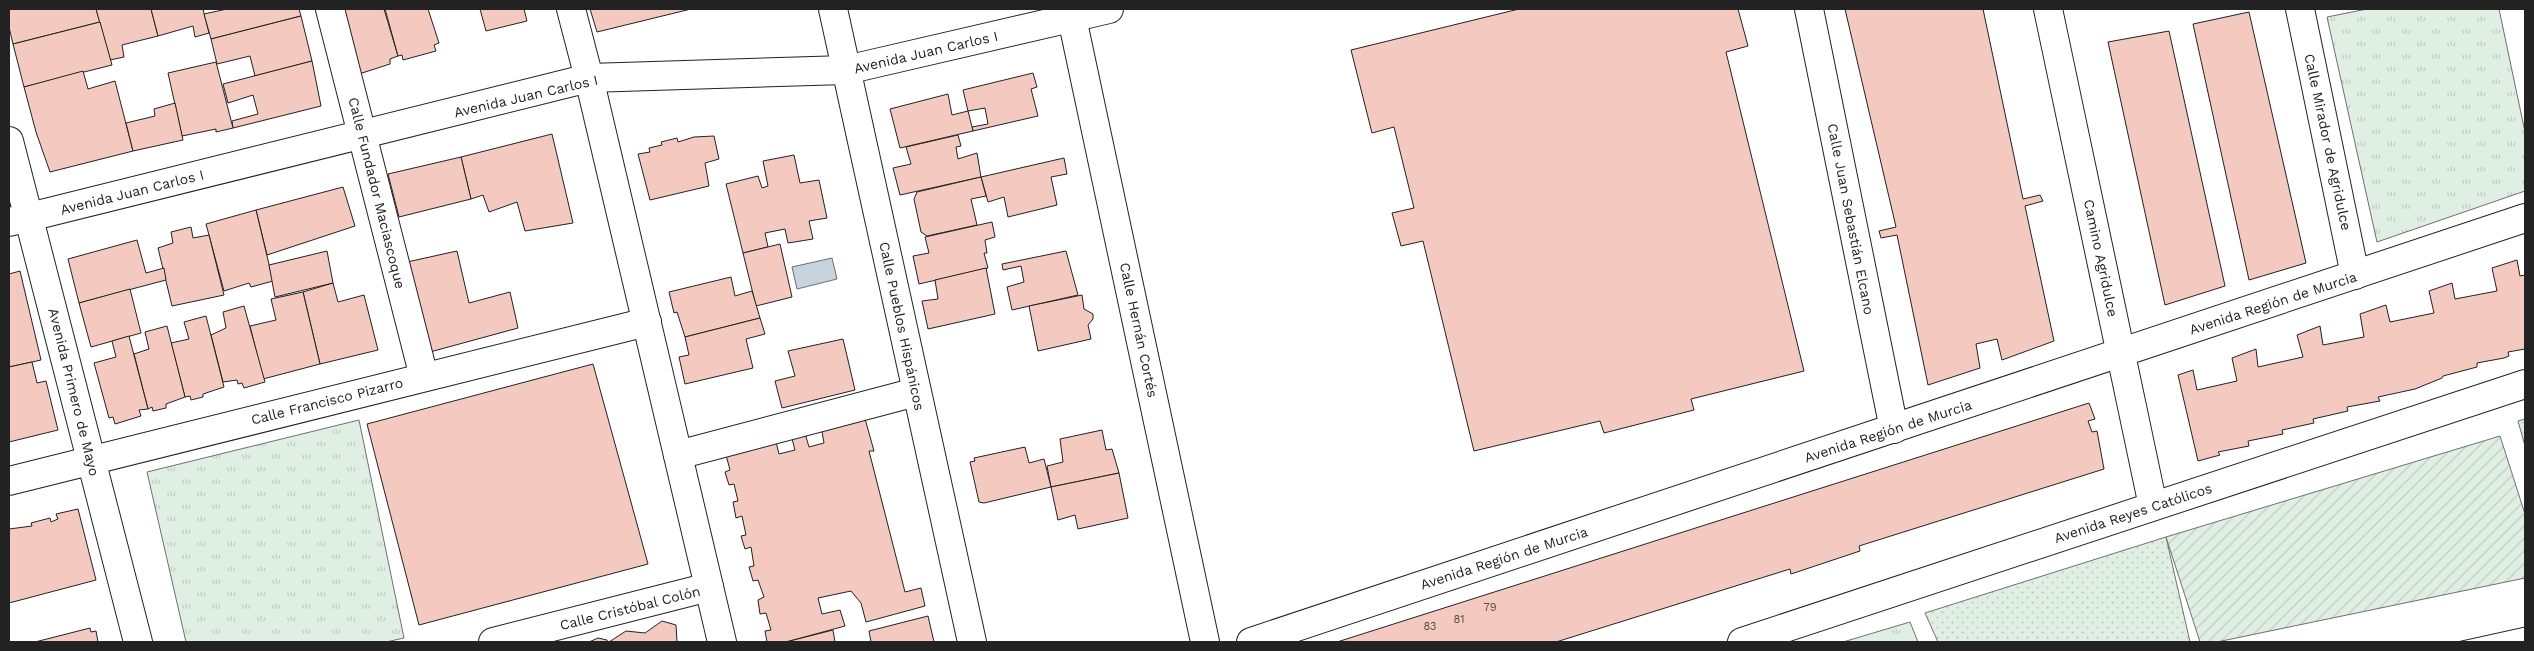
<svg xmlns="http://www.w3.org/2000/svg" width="2534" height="651" font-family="'Work Sans',sans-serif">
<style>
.grass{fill:url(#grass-dots);stroke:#6f6f6f}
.park{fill:url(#park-tufts);stroke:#6f6f6f}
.garden{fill:url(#garden-furrows);stroke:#6f6f6f}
.water{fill:#c7d3dd;stroke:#6f6f6f}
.building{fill:#f3c9c0;stroke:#222}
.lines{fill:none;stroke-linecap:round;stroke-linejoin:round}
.minor-casing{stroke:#222;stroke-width:30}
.minor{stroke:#fff;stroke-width:28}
.tram{stroke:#222;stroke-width:1}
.labels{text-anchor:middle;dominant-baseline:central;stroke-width:4;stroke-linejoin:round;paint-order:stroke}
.number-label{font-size:11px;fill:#564c4a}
.street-label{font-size:14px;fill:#222;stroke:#fff}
</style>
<defs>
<pattern id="grass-dots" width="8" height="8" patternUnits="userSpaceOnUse" patternTransform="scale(1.25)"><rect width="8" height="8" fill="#e0efe3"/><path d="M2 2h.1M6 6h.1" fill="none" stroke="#c0cdc2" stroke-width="1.8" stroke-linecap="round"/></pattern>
<pattern id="park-tufts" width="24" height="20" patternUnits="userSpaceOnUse" patternTransform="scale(1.25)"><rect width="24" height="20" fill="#e0efe3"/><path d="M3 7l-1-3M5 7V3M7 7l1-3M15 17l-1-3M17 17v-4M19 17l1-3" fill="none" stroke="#c0cdc2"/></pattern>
<pattern id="garden-furrows" width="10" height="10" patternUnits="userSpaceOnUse" patternTransform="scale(1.25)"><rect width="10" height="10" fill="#e0efe3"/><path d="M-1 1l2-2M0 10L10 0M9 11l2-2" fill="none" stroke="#c0cdc2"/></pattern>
</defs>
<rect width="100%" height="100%" fill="#fff"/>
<!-- grass -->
<g class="grass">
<polygon points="2525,419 2525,446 2518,421"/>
<polygon points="2166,537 2190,642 1938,642 1925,613"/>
</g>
<!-- park -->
<g class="park">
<polygon points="2367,9 2499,9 2525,132 2525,191 2377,242 2327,17"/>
<polygon points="359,420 404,638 386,642 186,642 147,472"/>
<polygon points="1910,622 1918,642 1843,642"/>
</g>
<!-- garden -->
<polygon class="garden" points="2500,436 2525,514 2525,578 2217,642 2200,642 2166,537"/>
<!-- water -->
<polygon class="water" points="832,258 837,279 797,289 792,267"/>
<!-- building -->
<g class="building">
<polygon points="9,9 96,9 100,22 13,44 9,27"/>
<polygon points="96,9 151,9 158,36 122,45 124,57 110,60"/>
<polygon points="151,9 203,9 209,33 195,37 193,26 158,36"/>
<polygon points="227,9 299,9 301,16 211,39 204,14"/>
<polygon points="339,9 384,9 398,56 390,59 390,64 359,74"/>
<polygon points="385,9 428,9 439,43 434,45 436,51 403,60 402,55 398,56"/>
<polygon points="480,9 524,9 527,21 486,31"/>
<polygon points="590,9 691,9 597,32"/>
<polygon points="1519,9 1738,9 1748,46 1726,52 1804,371 1691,399 1694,410 1604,433 1600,421 1474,451 1423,241 1401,246 1392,213 1414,208 1394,127 1372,133 1351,50"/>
<polygon points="1845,9 1983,9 2023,199 2040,195 2043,201 2025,206 2054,341 2002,360 1997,339 1976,344 1980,368 1928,385 1897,235 1881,238 1879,231 1896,227"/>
<polygon points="2249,12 2306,263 2249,280 2193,24"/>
<polygon points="301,16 312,61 255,76 250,56 217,64 211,39"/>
<polygon points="100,22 112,65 24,87 13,44"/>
<polygon points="2169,31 2225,286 2165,305 2108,42"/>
<polygon points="312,61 321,106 233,128 232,121 258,114 253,95 228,103 223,84"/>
<polygon points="216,62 233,128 216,132 216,129 182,136 168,73"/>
<polygon points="83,71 88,89 115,81 133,151 50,172 36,132 24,87"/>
<polygon points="1033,73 1037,87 1031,89 1038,116 973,131 972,127 988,124 985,108 968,111 963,90"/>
<polygon points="948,94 952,115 968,111 973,131 900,148 890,109"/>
<polygon points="175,103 183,140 133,151 126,123 155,116 154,109"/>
<polygon points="552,134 573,223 525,231 517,202 489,212 483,195 471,199 461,157"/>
<polygon points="958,135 961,146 956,147 958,159 977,153 981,177 900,195 893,168 911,164 906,147"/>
<polygon points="714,136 719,159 705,163 709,186 650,200 638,154 650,152 649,148 662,145 661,142 677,138 678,142 694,137"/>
<polygon points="794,155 800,183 819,180 827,218 809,221 813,239 788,243 785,229 765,233 768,247 743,253 726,184 758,176 762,188 768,186 763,161"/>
<polygon points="461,157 471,199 399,217 388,174"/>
<polygon points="1064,158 1067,174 1051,177 1057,205 1008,217 1004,197 988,202 981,177"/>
<polygon points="981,177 986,196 971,199 977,225 927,236 921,232 914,199 917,192"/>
<polygon points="343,187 355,226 267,255 256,210"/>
<polygon points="256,210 273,281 251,287 249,283 224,291 206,224"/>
<polygon points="992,222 995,237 985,240 987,253 984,253 988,268 919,284 913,256 929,253 925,237"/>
<polygon points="191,227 193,238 209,235 224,295 172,306 158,248 173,243 171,232"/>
<polygon points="137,240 146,273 164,268 166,280 79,303 68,259"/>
<polygon points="780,244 792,297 756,306 743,253"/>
<polygon points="327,251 333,283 275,297 269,265"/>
<polygon points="457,251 469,303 510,292 518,328 430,352 407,262"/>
<polygon points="1066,251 1078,295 1012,310 1007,287 1024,282 1021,266 1003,270 1002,264"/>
<polygon points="2517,260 2520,276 2525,275 2525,349 2508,352 2509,356 2504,358 2477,363 2477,367 2443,376 2442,378 2415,389 2378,397 2380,401 2347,407 2348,411 2313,419 2314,423 2282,430 2283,434 2248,441 2249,446 2218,452 2220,455 2198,461 2178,375 2193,370 2197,390 2237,381 2232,358 2256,349 2258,367 2303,357 2297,335 2320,326 2323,345 2364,337 2360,314 2386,305 2390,322 2434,313 2429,291 2452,283 2455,299 2497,291 2492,268"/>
<polygon points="986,268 995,314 928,329 922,301 938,299 935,280"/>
<polygon points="20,271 41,360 9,367 9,274"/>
<polygon points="731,277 735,296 752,291 760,318 685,337 677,312 674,313 669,292"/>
<polygon points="333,283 338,302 364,295 378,350 320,364 303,292"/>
<polygon points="130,289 141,333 91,347 79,303"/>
<polygon points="303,292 320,364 263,379 250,326 276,320 271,299"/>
<polygon points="1082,295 1084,309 1093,314 1093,319 1088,325 1091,339 1038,351 1029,306"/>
<polygon points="244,306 265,382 244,388 242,383 238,384 237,380 223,382 211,335 226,328 223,312"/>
<polygon points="206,316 224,387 203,394 203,397 191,400 190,396 185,397 171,343 189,339 184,322"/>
<polygon points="760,318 765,334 746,339 753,368 685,384 679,357 689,355 685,337"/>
<polygon points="167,326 185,397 166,404 166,408 153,411 152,407 148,409 134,354 149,349 145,332"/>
<polygon points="129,336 148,409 139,410 141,416 115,424 113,417 109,418 94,363 116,357 112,341"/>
<polygon points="843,339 855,390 782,408 775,381 795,376 788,351"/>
<polygon points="32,362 37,383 46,381 58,430 9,442 9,367"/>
<polygon points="593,364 648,564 419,625 367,424"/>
<polygon points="2089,403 2095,419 2088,421 2092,432 2097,431 2104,469 1859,546 1860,551 1791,574 1790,569 1556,642 1337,642"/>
<polygon points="864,415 874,451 869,451 905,592 921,588 925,606 866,622 861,603 851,591 818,598 822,614 840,610 845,626 786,642 767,642 765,631 771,630 766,613 760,614 758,600 764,597 758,580 753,581 749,567 754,566 751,547 745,549 741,536 746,535 742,516 736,518 733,502 738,501 734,484 729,485 725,472 730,470 725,451 775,438 779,454 795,450 791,435 804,430 809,447 824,443 821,426"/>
<polygon points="1102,430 1106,450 1112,449 1119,473 1051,487 1047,466 1063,462 1060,439"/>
<polygon points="1025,447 1029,463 1044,459 1051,487 984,503 979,502 970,462 975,461 974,458"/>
<polygon points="1119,473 1128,518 1078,529 1075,515 1058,520 1051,487"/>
<polygon points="78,509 96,580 9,603 9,529 32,526 31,523 50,518 51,522 58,519 56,514"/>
<polygon points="928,616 934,642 871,642 869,631"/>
<polygon points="662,621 676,625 677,642 609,642 626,631 645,633"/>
<polygon points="90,628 91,632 96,631 98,642 35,642"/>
<polygon points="833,630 835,642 786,642"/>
<polygon points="598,638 607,640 607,642 589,642"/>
</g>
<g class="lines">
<defs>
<g id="minor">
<polyline points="330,9 424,377"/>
<polyline points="571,9 589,78 722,642"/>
<polyline points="833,9 972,642"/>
<polyline points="1809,9 1894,429"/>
<polyline points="2048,9 2153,506"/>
<polyline points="2300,9 2355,275"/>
<polyline points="1072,18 1205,642"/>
<polyline points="9,141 138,642"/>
<polyline points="9,222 589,78 846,70 1109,9"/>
<polyline points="678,455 916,392"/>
<polyline points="9,481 647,322"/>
<polyline points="493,642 709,587"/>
<polyline points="1251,642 2525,218"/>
<polyline points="1742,642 2525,384"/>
</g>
</defs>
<!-- minor casing -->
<use href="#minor" class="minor-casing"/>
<!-- minor -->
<use href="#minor" class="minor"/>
<!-- tram -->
<polyline class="tram" points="2457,642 2525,627"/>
</g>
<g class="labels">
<!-- number labels -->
<g class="number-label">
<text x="1490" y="607">79</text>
<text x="1459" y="619">81</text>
<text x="1430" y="626">83</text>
</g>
<!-- street labels -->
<g class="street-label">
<text transform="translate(926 52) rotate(-13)">Avenida Juan Carlos I</text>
<text transform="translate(526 96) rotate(-13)">Avenida Juan Carlos I</text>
<text transform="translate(2328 142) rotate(78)">Calle Mirador de Agridulce</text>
<text transform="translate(132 192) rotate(-14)">Avenida Juan Carlos I</text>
<text transform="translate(377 193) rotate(76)">Calle Fundador Maciascoque</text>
<text transform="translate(1851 219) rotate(79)">Calle Juan Sebastián Elcano</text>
<text transform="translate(2101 258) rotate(78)">Camino Agridulce</text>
<text transform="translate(2273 303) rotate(-18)">Avenida Región de Murcia</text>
<text transform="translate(902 326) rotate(78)">Calle Pueblos Hispánicos</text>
<text transform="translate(1139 330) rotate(78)">Calle Hernán Cortés</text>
<text transform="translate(74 392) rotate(76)">Avenida Primero de Mayo</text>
<text transform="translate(327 401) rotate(-14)">Calle Francisco Pizarro</text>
<text transform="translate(1888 431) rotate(-18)">Avenida Región de Murcia</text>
<text transform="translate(2133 513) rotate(-18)">Avenida Reyes Católicos</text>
<text transform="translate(1504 558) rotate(-18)">Avenida Región de Murcia</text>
<text transform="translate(630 608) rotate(-14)">Calle Cristóbal Colón</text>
</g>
</g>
<!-- border -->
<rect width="2534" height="651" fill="none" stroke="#222222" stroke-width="20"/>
</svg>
